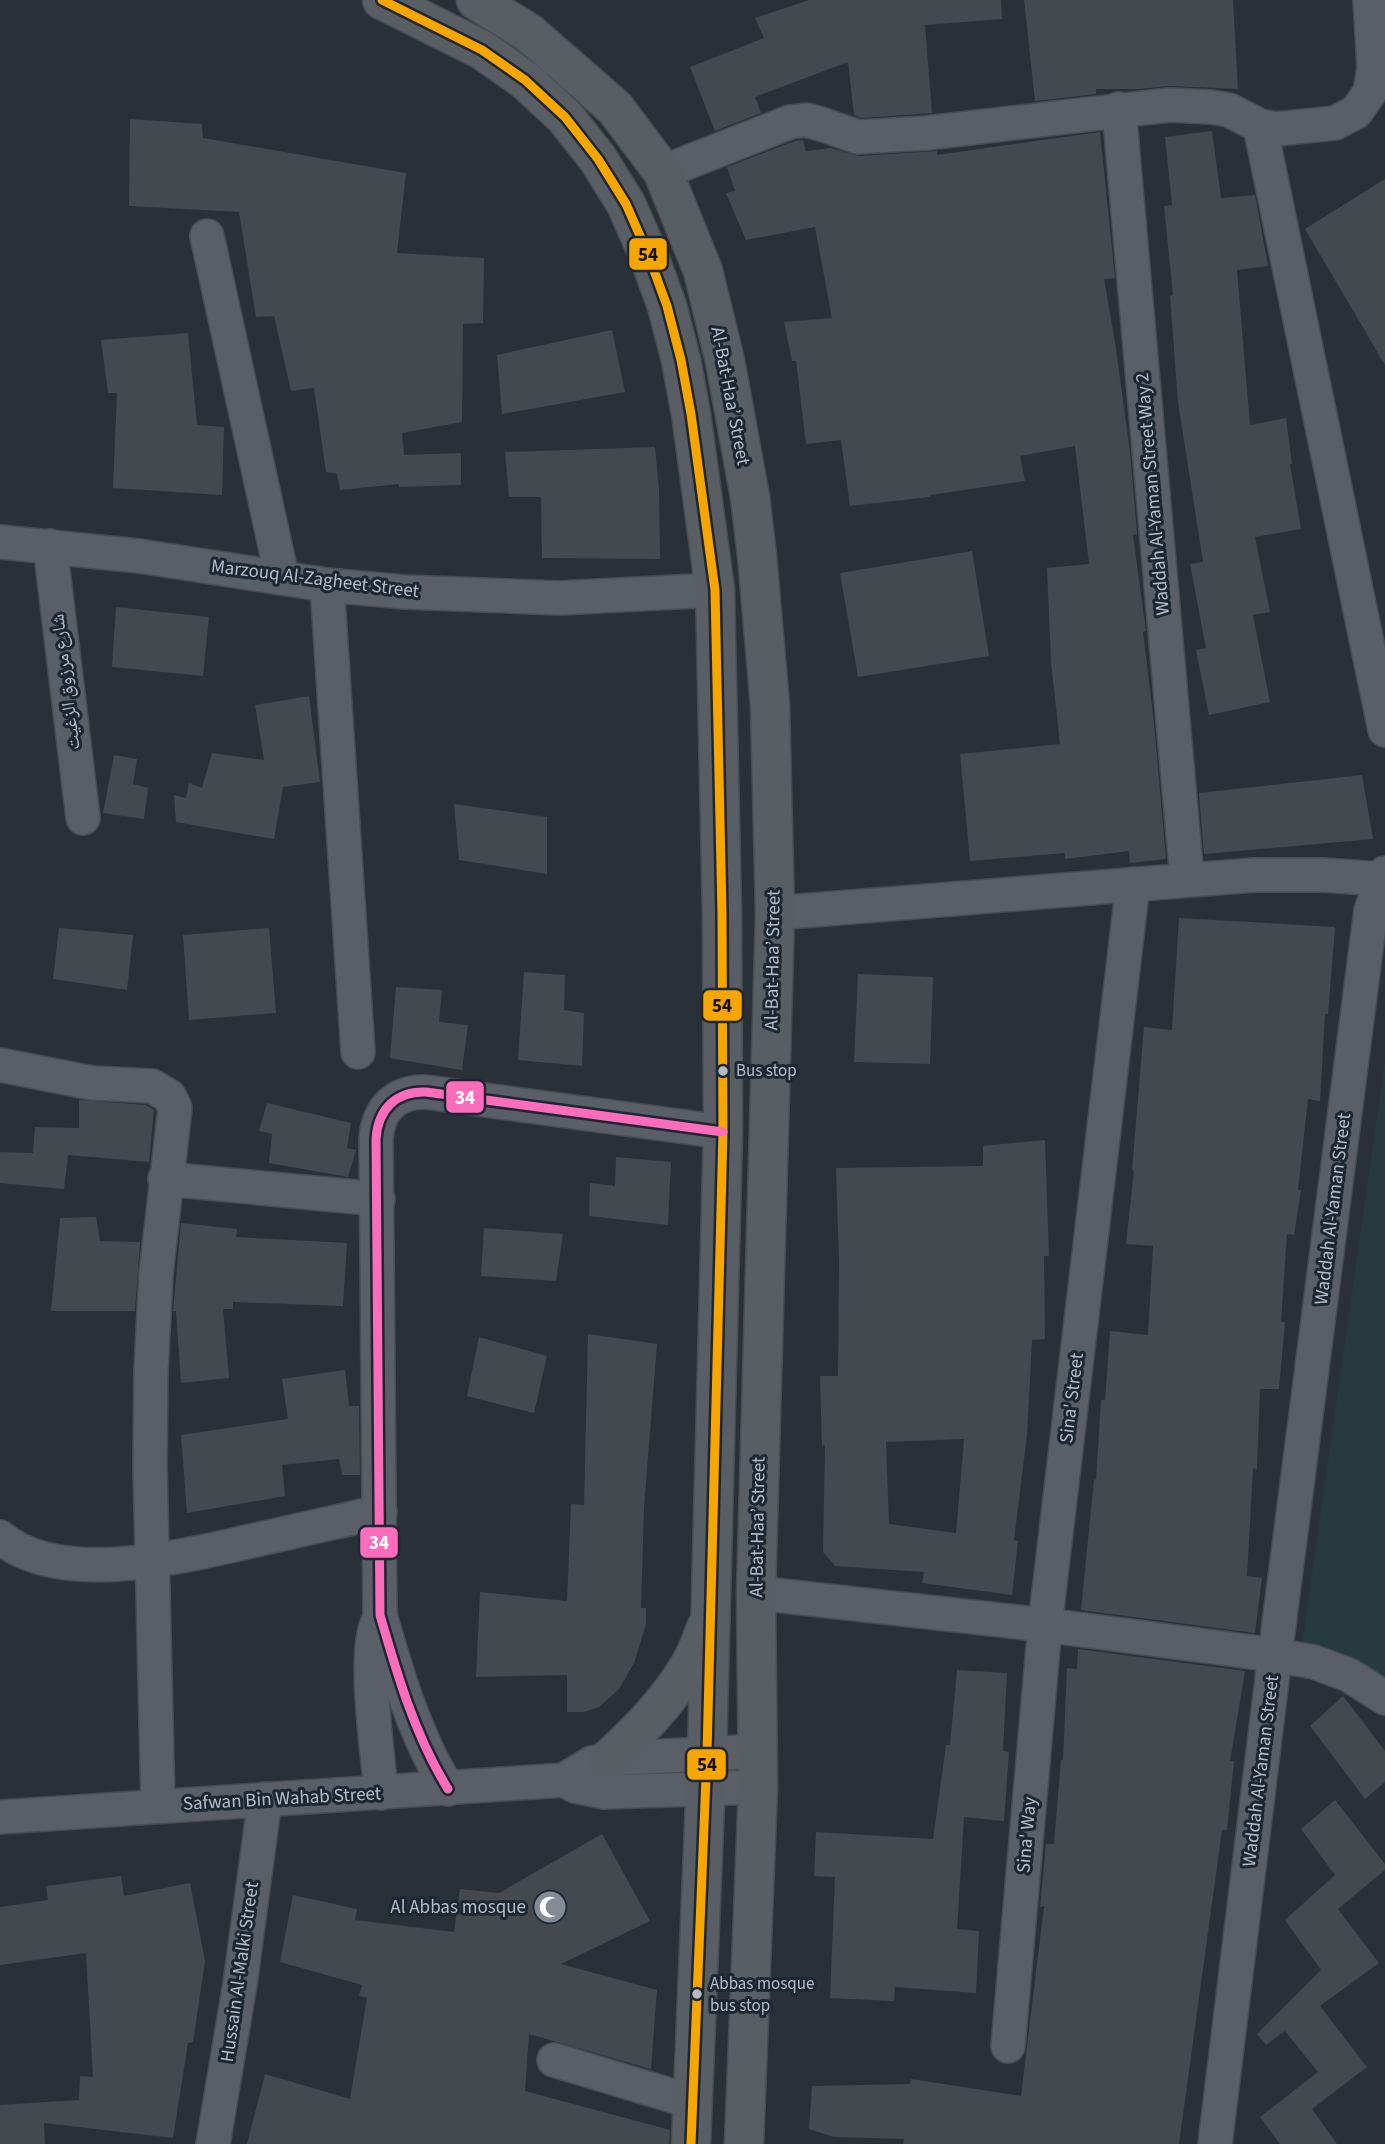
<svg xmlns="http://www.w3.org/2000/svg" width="1385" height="2144" font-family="'Source Sans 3','Noto Naskh Arabic',sans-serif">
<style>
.green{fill:#273a3e}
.building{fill:#444950;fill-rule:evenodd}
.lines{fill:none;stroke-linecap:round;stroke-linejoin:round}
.street-casing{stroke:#484c53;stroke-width:36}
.secondary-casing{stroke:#484c53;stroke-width:41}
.street{stroke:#5a5e66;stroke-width:33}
.secondary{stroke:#595d64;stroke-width:38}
.bus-1-casing{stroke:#1d2633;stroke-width:14}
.bus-2-casing{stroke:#1d2633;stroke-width:14}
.bus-1{stroke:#f7a600;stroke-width:9}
.bus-2{stroke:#fb6dba;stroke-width:9}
.bus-dot{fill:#b4bcc9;stroke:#1d2633;stroke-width:2.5}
.labels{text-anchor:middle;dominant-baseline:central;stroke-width:6;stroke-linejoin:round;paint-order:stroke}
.bus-label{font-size:17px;fill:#b4bcc9;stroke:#1d2633;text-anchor:start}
.street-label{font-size:19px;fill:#b4bcc9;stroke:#1d2633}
.poi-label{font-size:19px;fill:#b4bcc9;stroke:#1d2633;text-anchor:end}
.line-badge{stroke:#1d2633;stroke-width:2.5}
.badge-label{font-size:19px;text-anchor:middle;font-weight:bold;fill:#fff}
.pale-badge-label{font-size:19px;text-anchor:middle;font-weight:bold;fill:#111}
</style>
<rect width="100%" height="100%" fill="#2a3038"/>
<!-- green -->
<polygon class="green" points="1385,1061 1385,1702 1302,1645"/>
<!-- building -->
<g class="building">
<polygon points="809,0 1001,0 1002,19 925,25 932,113 861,118 854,115 848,62 755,97 761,113 715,131 690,67 764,38 755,18"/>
<polygon points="1024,0 1233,0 1238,89 1170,86 1138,89 1096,89 1096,94 1035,101"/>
<polygon points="130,119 202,124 203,138 406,173 397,253 484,258 483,323 463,324 462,422 402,433 404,455 461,453 461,485 399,487 399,484 340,490 337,474 326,472 314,388 291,391 274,316 256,317 239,212 129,206"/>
<polygon points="1212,131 1221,198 1255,195 1268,266 1237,270 1250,425 1286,418 1292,464 1290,464 1301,529 1255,537 1270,612 1253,615 1270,702 1209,715 1196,650 1206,648 1190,564 1203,562 1178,402 1170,296 1173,295 1164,206 1172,205 1165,137"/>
<polygon points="1100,132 1115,278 1104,279 1115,342 1130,452 1137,534 1133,535 1144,617 1146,631 1143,632 1154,723 1166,859 1130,863 1129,851 1065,859 1065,853 970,861 960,754 1060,744 1051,662 1047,568 1089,564 1075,446 1020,456 1025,481 930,495 930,497 850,506 841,440 806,444 796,361 792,361 784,322 832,318 815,227 746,240 726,193 735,191 727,167 795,141 803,140 806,151 830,148 859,156 937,151 937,155"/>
<polygon points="1385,179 1385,365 1305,229"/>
<polygon points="612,330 625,392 502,414 497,355"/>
<polygon points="188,333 197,425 224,427 222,495 113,488 117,393 108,393 101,340"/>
<polygon points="655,447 659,490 660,559 542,558 541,497 509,497 505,452"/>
<polygon points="972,551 989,656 858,677 840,573"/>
<polygon points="116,607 209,617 203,676 112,667"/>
<polygon points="309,696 320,782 283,787 274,839 176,822 174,795 186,798 189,783 202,788 212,753 264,760 255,705"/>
<polygon points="114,755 137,759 133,784 148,788 144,819 103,813"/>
<polygon points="1362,775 1373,839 1204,854 1199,793"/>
<polygon points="454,804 547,817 547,874 459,860"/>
<polygon points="1179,918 1335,927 1328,1014 1325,1014 1320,1101 1308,1099 1298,1190 1301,1190 1294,1235 1287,1234 1281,1322 1285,1322 1279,1389 1260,1389 1257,1469 1253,1468 1247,1576 1262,1578 1255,1633 1081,1610 1094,1479 1096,1480 1101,1400 1105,1400 1110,1331 1148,1335 1153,1246 1126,1244 1134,1171 1132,1170 1144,1027 1172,1030"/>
<polygon points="59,928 133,935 127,990 53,979"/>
<polygon points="269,928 276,1013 189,1020 183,935"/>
<polygon points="524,972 565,975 564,1010 584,1013 582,1066 518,1060"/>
<polygon points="858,974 933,977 930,1064 854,1062"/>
<polygon points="396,987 442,990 439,1022 468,1025 462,1070 390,1058"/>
<polygon points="79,1100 146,1105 154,1110 149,1162 68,1155 64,1189 0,1183 0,1152 33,1153 35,1127 79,1128"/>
<polygon points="267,1103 351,1123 347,1148 356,1150 348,1177 269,1163 272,1134 259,1131"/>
<path d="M1045,1140L1049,1256H1044L1045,1339L1032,1340L1027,1435L1014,1540L1018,1541L1012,1595L922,1583L924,1572L835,1566L823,1552L825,1445L822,1446L820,1376H838L839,1262L836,1168L983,1166V1146ZM964,1439L956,1533L889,1524L886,1442Z"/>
<polygon points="616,1157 671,1162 668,1225 589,1216 590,1183 615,1186"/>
<polygon points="96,1217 100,1241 140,1242 135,1311 51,1311 60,1218"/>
<polygon points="181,1223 237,1229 236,1237 347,1243 343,1306 233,1302 233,1309 223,1309 229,1378 181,1383 176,1311 173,1311"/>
<polygon points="484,1228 563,1234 556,1281 481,1276"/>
<polygon points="588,1334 657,1344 644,1507 641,1608 646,1608 646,1624 634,1663 619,1689 599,1707 584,1712 567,1712 567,1675 476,1677 480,1592 567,1601 571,1504 584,1505"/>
<polygon points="479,1337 547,1356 534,1413 467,1396"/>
<polygon points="345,1370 349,1406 359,1406 360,1475 342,1475 339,1459 282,1465 285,1496 187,1513 181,1435 288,1419 282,1379"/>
<polygon points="1078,1649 1245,1671 1230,1761 1234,1761 1227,1830 1222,1830 1179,2144 903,2144 904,2139 834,2137 809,2129 812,2086 910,2084 911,2079 1021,2096 1044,1906 1040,1907 1046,1844 1054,1844 1061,1760 1063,1760 1067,1668 1077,1669"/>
<polygon points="957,1670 1007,1673 1003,1751 1009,1752 1004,1821 964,1817 957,1929 979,1931 976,1993 895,1987 894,2001 830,1998 835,1877 814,1876 816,1832 933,1839 946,1745 950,1745"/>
<polygon points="1343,1696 1385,1751 1385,1782 1365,1799 1310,1726"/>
<polygon points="1335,1800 1385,1864 1385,1870 1338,1909 1379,1963 1320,2006 1367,2067 1312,2109 1337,2144 1280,2144 1260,2117 1318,2072 1285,2031 1266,2045 1257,2034 1321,1970 1285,1920 1335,1875 1301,1829"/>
<polygon points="602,1834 650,1921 561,1964 657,1990 651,2069 529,2034 525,2091 670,2130 669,2144 247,2144 265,2074 350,2099 367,1998 359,1996 362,1985 280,1962 293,1895 357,1909 355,1920 454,1932 460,1889 499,1893"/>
<polygon points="121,1876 124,1896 190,1883 205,1961 193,2042 188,2043 173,2138 44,2123 45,2144 0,2144 0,2105 79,2100 80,2076 93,2077 86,1953 0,1965 0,1907 48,1900 46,1886"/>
</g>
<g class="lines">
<defs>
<g id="street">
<polyline points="1119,109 1187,879"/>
<polyline points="1260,126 1385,730"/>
<polyline points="663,172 790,122 806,120 821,124 858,137 926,133 1169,105 1211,107 1229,110 1260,126 1277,129 1335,123 1356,112 1370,92 1374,68 1370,0"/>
<polyline points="207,236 282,577"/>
<polyline points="0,542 139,556 327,585 404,592 559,598 715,590"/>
<polyline points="50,546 83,818"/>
<polyline points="327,585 358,1052"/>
<polyline points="775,913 1254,875 1322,875 1382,879"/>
<polyline points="0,1065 92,1083 152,1086 169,1096 175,1108 156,1274 151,1370 150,1465 158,1806"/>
<polyline points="165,1179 378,1199"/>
<path d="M0,1537C61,1589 189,1555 260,1539C300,1530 340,1521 380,1512"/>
<polyline points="756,1593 1045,1625 1275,1655 1314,1662 1349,1675 1385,1698"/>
<path d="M377,1624C363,1658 378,1753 381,1793"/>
<polyline points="564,1780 575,1786 604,1792 758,1787"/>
<path d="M448,1789C415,1736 397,1674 380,1615L376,1139C378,1109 396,1091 426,1092L723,1132"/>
<polyline points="0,1817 564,1780 592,1763 609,1759 759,1751"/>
<polyline points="1008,2046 1045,1625 1133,884"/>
<polyline points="554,2060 693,2102"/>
<polyline points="213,2144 240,1984 265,1799"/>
<polyline points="1215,2144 1275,1655 1371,910 1385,873"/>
</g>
<g id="secondary">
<polyline points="382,0 482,50 525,80 565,117 598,159 626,204 648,254 667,306 681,360 691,414 715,590 722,913 723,1132 707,1753 691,2144"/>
<polyline points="476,0 529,33 615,108 663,172 703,271 725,361 750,497 757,556 770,705 775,913 756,1593 758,1787 744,2144"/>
<path d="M609,1759C639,1731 667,1703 688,1668C696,1656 701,1641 706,1628"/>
</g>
</defs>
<!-- street casing -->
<use href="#street" class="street-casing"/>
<!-- secondary casing -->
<use href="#secondary" class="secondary-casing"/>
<!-- street -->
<use href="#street" class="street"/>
<!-- secondary -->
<use href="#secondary" class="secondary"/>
<defs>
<polyline id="bus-1" points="382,0 482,50 525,80 565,117 598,159 626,204 648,254 667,306 681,360 691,414 715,590 722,913 723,1132 707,1753 691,2144"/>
<path id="bus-2" d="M448,1789C415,1736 397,1674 380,1615L376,1139C378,1109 396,1091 426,1092L723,1132"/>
</defs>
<!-- bus-1 casing -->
<use href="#bus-1" class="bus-1-casing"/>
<!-- bus-2 casing -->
<use href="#bus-2" class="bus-2-casing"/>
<!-- bus-1 -->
<use href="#bus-1" class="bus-1"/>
<!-- bus-2 -->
<use href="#bus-2" class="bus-2"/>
</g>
<!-- icons -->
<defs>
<symbol id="mosque-disc" viewBox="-11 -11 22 22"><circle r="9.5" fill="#848b96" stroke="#1d2633"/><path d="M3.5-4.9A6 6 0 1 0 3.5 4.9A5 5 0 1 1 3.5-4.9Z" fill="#fff"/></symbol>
</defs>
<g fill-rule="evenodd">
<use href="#mosque-disc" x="531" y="1888" width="38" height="38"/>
</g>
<!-- markers -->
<g class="bus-dot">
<circle cx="723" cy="1071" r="6"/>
<circle cx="697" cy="1994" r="6"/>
</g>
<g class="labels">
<!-- bus labels -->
<g class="bus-label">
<text x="736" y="1071">Bus stop</text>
<text x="710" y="1984">Abbas mosque<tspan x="710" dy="22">bus stop</tspan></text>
</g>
<!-- street labels -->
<g class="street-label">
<text transform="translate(730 396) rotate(79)">Al-Bat-Haa’ Street</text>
<text transform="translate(1153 494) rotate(-95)">Waddah Al-Yaman Street Way 2</text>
<text transform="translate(315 579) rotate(7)">Marzouq Al-Zagheet Street</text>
<text transform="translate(66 682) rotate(-97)">شارع مرزوق الزغيت</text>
<text transform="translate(773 960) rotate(-89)">Al-Bat-Haa’ Street</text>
<text transform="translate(1333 1209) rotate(-83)">Waddah Al-Yaman Street</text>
<text transform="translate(1072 1398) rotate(-83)">Sina' Street</text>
<text transform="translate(758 1527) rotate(-89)">Al-Bat-Haa’ Street</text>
<text transform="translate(1261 1771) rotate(-83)">Waddah Al-Yaman Street</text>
<text transform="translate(282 1799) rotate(-3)">Safwan Bin Wahab Street</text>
<text transform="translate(1027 1835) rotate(-85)">Sina' Way</text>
<text transform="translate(240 1972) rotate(-82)">Hussain Al-Malki Street</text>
</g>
<!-- poi labels -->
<g class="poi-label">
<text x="526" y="1907">Al Abbas mosque</text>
</g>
</g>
<g class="line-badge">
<rect x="628" y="237" width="40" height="34" rx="7" fill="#f7a600"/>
<rect x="702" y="989" width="41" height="33" rx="7" fill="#f7a600"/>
<rect x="445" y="1080" width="40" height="34" rx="7" fill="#fb6dba"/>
<rect x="359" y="1526" width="40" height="33" rx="7" fill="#fb6dba"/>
<rect x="686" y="1748" width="41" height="33" rx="7" fill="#f7a600"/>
</g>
<g class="badge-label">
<text x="465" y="1104">34</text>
<text x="379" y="1549">34</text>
</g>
<g class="pale-badge-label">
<text x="648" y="261">54</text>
<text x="722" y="1012">54</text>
<text x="707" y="1771">54</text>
</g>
</svg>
